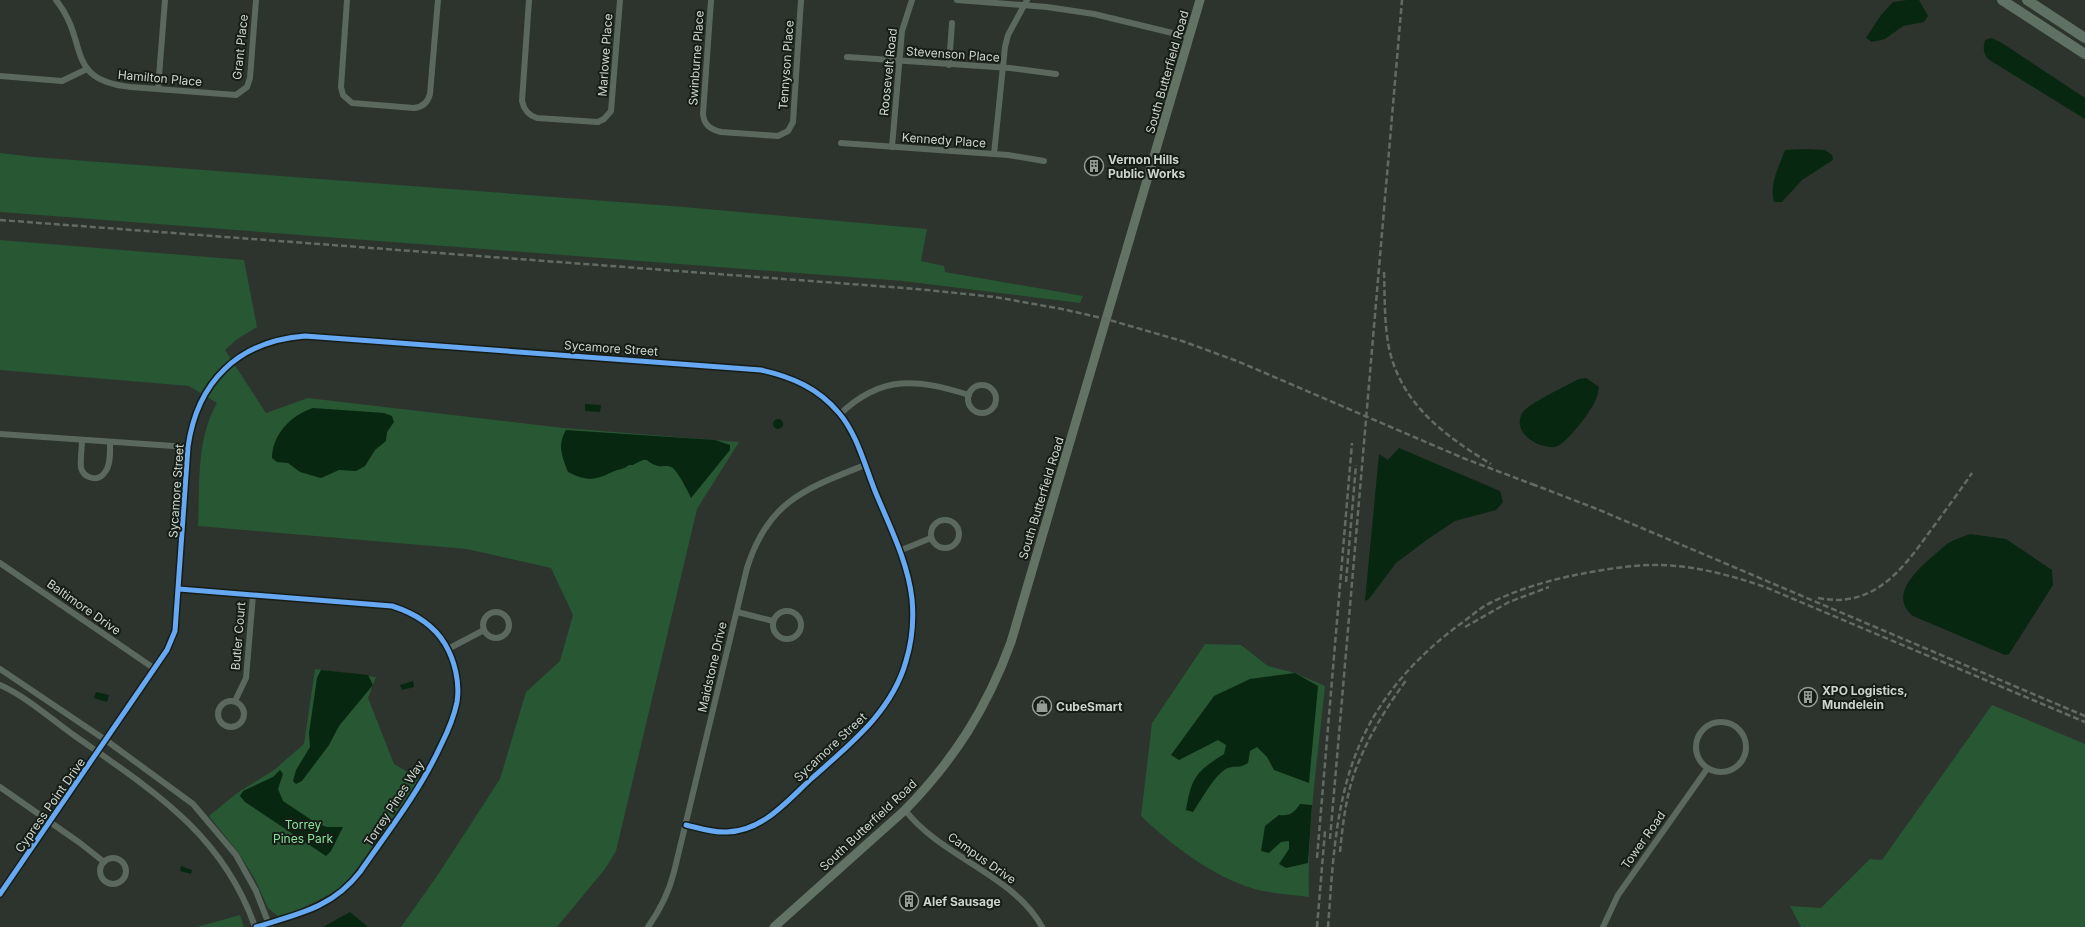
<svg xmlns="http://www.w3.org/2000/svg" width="2085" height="927" font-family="Inter,sans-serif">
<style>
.green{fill:#285733}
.water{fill:#072710}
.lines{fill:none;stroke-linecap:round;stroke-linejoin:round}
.minor{stroke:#5a685d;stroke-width:6}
.secondary{stroke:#627365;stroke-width:9}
.primary{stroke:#5f7163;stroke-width:10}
.rail{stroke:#626b63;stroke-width:2.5;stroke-dasharray:6 3;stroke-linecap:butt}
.cycleway-casing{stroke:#161d17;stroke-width:8}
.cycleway{stroke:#66a8f1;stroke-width:5}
.labels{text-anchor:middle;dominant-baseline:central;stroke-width:4;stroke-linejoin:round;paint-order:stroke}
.street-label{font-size:12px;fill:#cbd5cd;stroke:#161d17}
.poi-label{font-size:12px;font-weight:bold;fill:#cbd5cd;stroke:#161d17;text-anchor:start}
.park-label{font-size:12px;fill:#8be39c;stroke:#161d17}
</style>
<rect width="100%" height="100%" fill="#2c342d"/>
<!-- green -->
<g class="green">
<polygon points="0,153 34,157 684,207 927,229 921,261 944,266 945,272 1083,296 1080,303 903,281 0,212"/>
<path d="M0,240L244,260L257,327L236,340L225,350L266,413L308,398L564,428L739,442L697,509L616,851L605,869L557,927H401L439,873L500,779L526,692L560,661L573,615L551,568L467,549L198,526C200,486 196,439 217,403L189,386L0,370Z"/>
<path d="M1205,644L1241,645L1268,666L1295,673L1325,686C1318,756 1307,826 1309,897C1294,895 1279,894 1263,891C1220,882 1172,846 1141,816L1152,723Z"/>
<polygon points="315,669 376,677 368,698 394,764 420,779 353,874 340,889 297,911 278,916 268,908 255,879 238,852 209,816 237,793 274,770 304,744"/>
<polygon points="1992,705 2085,744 2085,927 1801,927 1790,906 1821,908 1870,859 1882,860"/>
<polygon points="240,915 244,927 197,927"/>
</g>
<!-- water -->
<g class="water">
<polygon points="1907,0 1919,0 1928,16 1924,22 1903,26 1885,39 1872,42 1866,38 1881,15 1893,2"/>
<path d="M1991,38L2002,43L2085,98V119L1988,59C1983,52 1983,48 1985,40Z"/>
<path d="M1806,149L1825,150L1832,155L1833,160L1802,180L1782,202H1774C1769,184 1779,167 1785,150Z"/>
<path d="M1586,378L1599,387C1598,390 1598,395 1596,399C1592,410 1566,445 1555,447C1538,449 1510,432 1523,412C1531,402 1566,386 1579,379Z"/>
<polygon points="585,404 601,405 600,412 585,411"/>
<path d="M313,408L384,413L392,416L394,422L387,432L386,441L375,450L365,466L356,471L339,470L321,478L300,472L288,463L277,462L272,458C272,435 291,415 313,408Z"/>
<circle cx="778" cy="424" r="5"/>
<path d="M566,430L715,440L730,445V450L691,498C688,491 676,468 671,467C667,465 663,467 658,466C643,462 651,455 633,465H629C623,470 619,469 612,472C595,481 585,481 568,472C562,456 557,445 566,430Z"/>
<polygon points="1399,448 1500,491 1503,502 1496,510 1455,521 1428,539 1396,563 1369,599 1365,601 1379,454 1388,460"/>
<path d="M1970,534L2006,539L2052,570L2053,585L2009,654L2005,655L1913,616C1888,596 1917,570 1933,556C1939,552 1944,545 1950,542C1957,539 1964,536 1970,534Z"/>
<polygon points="321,670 368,675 373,685 339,726 329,745 302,781 296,784 293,781 296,770 310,747 309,733 317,678"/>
<path d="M1295,673L1318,686L1309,783L1274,770L1267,757L1257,747L1250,751L1248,763C1239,769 1236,765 1228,768C1216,772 1200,802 1193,812L1186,810C1192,776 1196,772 1224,754L1226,745L1218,740L1179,760L1171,755L1214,696L1250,679Z"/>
<polygon points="413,681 414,687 402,690 400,685"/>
<polygon points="96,692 109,695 107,702 94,698"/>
<polygon points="280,770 283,774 278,789 283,801 316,823 327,827 343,827 331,851 326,856 245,802 240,796 243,791 273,777"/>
<path d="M1300,804L1312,805L1308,863L1286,868L1279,864L1289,849V841L1281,842L1269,853L1261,851L1265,826L1279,815C1290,816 1294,813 1300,804Z"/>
<polygon points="181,866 192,870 191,874 180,871"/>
<polygon points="350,912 368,927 323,927"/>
</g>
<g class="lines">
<!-- minor -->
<g class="minor">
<path d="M56,0C90,42 63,80 131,87L236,95L247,87L250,78L256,0"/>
<path d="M347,0L341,87L343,95L352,103L414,108C423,107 428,102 430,94L438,0"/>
<path d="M529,0L522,101C524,110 528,115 537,118L598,122L604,119L611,111L620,0"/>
<path d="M711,0L703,114C704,125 710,129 721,132L778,136L788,131L793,122L801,0"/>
<polyline points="957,0 1047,7 1094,14 1189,37"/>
<polyline points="847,57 1010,68 1056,74"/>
<polyline points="949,65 952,23"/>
<polyline points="0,76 62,81 87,69"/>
<polyline points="158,89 165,0"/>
<polyline points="841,143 1008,155 1044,161"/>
<polyline points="892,147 902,31 912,0"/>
<polyline points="994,154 1005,47 1008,35 1027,0"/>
<circle cx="982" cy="399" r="14"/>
<path d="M840,414C882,374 918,379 969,395"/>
<polyline points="0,434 188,447"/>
<path d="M82,440C82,449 80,459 81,468C84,479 99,482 105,472C111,465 110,451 110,442"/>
<circle cx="945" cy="534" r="14"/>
<polyline points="899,551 931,538"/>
<polyline points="0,563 155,669"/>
<path d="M179,589L392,606C414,613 433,624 445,644C455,661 460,683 457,702C454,717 448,731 441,745C420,791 389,830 360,872C332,908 298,914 256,927"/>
<circle cx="787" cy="625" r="14"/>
<polyline points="737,612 773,621"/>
<circle cx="496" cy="625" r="13"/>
<polyline points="448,649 484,630"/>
<polyline points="0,669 107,741 193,804 236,855 256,891 270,927"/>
<path d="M0,685C27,697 51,719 75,736C152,790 223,834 255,927"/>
<circle cx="231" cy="714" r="13"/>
<polyline points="235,701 246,678 253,595"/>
<circle cx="1721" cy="747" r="25"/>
<polyline points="0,787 80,843 104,862"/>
<path d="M905,810C941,857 1014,875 1042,927"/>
<circle cx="113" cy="871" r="13"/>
<path d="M0,894L167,650L175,631L188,447C197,382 238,341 305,336L761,370C792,377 818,388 839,413C857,434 865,466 875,491C889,525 908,562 912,599C914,620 912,641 906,661C892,712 849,745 811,779C787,801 763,831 727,832C713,833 699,828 686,825"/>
<path d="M648,927C660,910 669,892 674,872L747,568C768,501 805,489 865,465"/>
<polyline points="1603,927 1618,895 1707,769"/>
</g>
<!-- secondary -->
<path class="secondary" d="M774,927L905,810C954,760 987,708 1011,642L1200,0"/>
<!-- primary -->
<g class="primary">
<polyline points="2002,0 2085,54"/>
<polyline points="2027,0 2085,38"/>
</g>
<!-- rail -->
<g class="rail">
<polyline points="0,220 917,289 995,297 1062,309 1106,319 1182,341 1237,361 1463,458 1537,486"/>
<path d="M1384,272C1385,297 1384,323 1389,348C1401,404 1445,436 1491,464"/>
<polyline points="1532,484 1597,509 2085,716"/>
<polyline points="1346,582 1356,465"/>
<path d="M1818,598C1874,609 1902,570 1931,530C1945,511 1959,492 1972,473"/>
<polyline points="1465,627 1509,602 1549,587"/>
<polyline points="1330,839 1402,0"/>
<path d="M1340,852C1343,821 1347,787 1360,759C1372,730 1389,704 1407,679"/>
<polyline points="1317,858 1352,443"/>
<polyline points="1317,927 1325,831"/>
<path d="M1328,927C1333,862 1335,795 1364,735C1387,687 1425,649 1467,619C1475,613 1483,606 1492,602C1523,587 1557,578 1591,572C1619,567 1648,563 1677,566C1707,569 1736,577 1765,587L2085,722"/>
</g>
<defs>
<g id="cycleway">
<path d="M179,589L392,606C414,613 433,624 445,644C455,661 460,683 457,702C454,717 448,731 441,745C420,791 389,830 360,872C332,908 298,914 256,927"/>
<path d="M0,894L167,650L175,631L188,447C197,382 238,341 305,336L761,370C792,377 818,388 839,413C857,434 865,466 875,491C889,525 908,562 912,599C914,620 912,641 906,661C892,712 849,745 811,779C787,801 763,831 727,832C713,833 699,828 686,825"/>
</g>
</defs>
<!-- cycleway casing -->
<use href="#cycleway" class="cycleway-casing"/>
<!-- cycleway -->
<use href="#cycleway" class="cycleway"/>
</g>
<!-- icons -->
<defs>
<symbol id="building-ring" viewBox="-11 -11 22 22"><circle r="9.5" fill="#161d17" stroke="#939d95" stroke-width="1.5"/><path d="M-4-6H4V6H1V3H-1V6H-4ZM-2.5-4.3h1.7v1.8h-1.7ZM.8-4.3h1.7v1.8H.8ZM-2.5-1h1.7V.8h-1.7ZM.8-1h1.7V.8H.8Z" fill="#939d95"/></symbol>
<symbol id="shop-ring" viewBox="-11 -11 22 22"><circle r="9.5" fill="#161d17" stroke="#939d95" stroke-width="1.5"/><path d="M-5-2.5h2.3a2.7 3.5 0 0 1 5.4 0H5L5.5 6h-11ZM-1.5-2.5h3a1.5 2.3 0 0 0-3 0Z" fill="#939d95"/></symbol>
</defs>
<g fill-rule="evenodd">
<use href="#building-ring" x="1083" y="155" width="22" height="22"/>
<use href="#building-ring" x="1797" y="686" width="22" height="22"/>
<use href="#shop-ring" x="1031" y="695" width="22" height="22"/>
<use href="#building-ring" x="898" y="890" width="22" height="22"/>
</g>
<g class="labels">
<!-- street labels -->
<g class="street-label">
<text transform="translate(240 47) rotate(-84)">Grant Place</text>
<text transform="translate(953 54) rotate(4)">Stevenson Place</text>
<text transform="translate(605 55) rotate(-86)">Marlowe Place</text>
<text transform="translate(696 58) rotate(-86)">Swinburne Place</text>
<text transform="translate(786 65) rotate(-86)">Tennyson Place</text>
<text transform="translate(888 72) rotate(-84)">Roosevelt Road</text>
<text transform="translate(1167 72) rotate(-74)">South Butterfield Road</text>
<text transform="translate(160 78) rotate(5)">Hamilton Place</text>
<text transform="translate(944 140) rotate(4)">Kennedy Place</text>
<text transform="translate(611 348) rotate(4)">Sycamore Street</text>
<text transform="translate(176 491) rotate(-86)">Sycamore Street</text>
<text transform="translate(1041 498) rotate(-73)">South Butterfield Road</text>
<text transform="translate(84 607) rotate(35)">Baltimore Drive</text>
<text transform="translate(238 636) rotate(-85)">Butler Court</text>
<text transform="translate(712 667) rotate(-77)">Maidstone Drive</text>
<text transform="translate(830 747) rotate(-43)">Sycamore Street</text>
<text transform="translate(394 803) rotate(-57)">Torrey Pines Way</text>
<text transform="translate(50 805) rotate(-55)">Cypress Point Drive</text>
<text transform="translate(868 825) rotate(-43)">South Butterfield Road</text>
<text transform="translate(1643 840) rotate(-55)">Tower Road</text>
<text transform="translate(982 858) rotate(35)">Campus Drive</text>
</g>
<!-- poi labels -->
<g class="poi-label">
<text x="1108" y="159">Vernon Hills<tspan x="1108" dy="14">Public Works</tspan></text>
<text x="1822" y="690">XPO Logistics,<tspan x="1822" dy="14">Mundelein</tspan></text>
<text x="1056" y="706">CubeSmart</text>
<text x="923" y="901">Alef Sausage</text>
</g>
<!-- park labels -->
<g class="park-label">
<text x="303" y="824">Torrey<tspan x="303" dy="14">Pines Park</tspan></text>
</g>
</g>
</svg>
